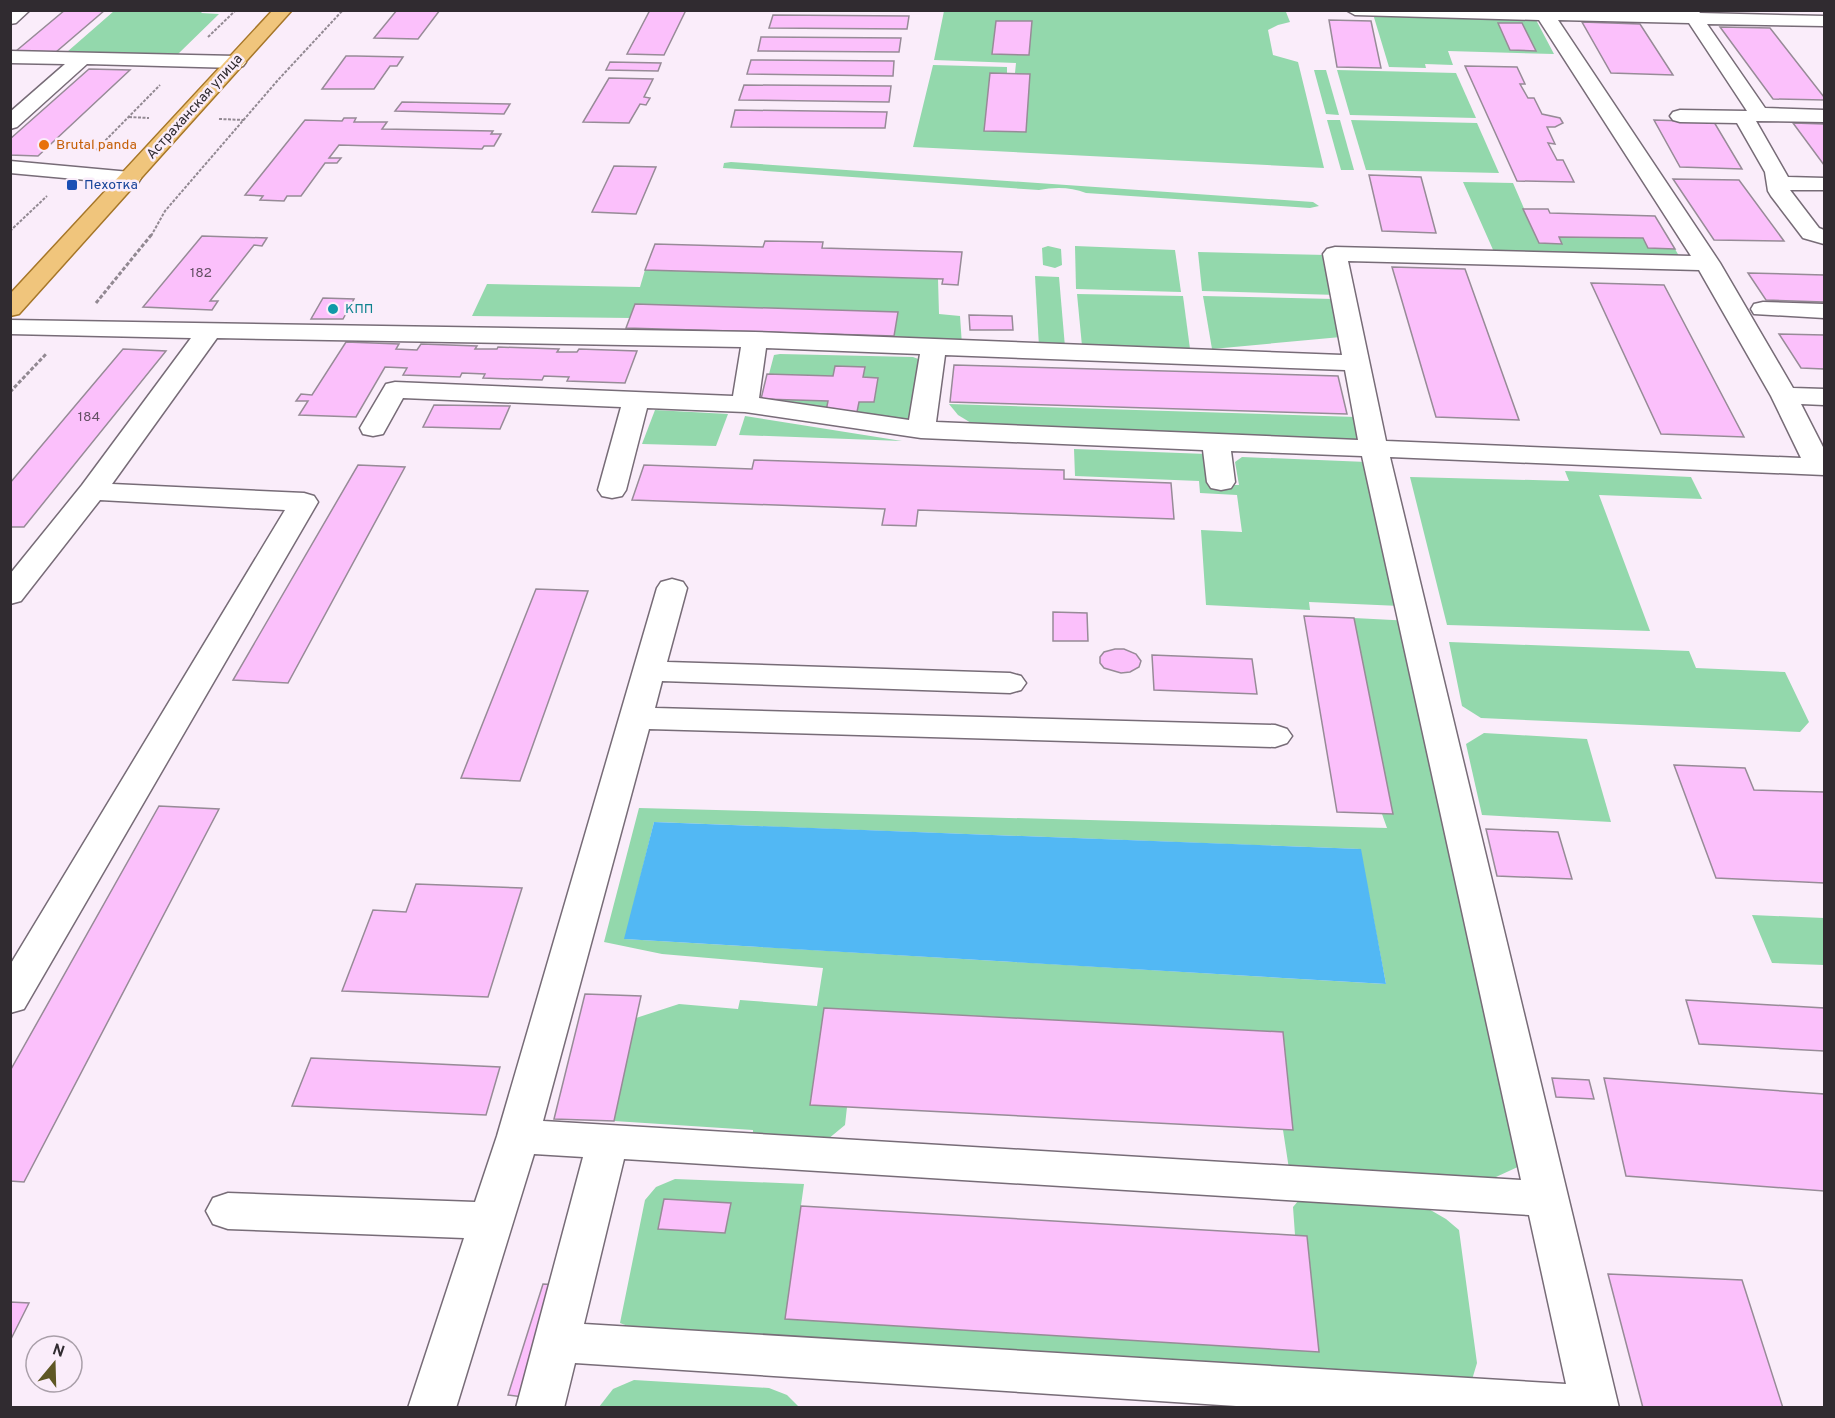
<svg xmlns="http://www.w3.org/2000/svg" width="1835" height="1418" font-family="Overpass,sans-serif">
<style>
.green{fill:#93d8ac;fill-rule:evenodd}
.water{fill:#52b8f4}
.building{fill:#fbc0fb;stroke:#978b97;stroke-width:1.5}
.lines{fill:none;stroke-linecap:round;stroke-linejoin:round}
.minor-casing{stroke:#776c77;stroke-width:3}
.major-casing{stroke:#a67628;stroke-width:3}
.path-far1{stroke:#928992;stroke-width:2;stroke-dasharray:3 1.5;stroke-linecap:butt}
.path{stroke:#928992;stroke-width:3;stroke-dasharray:4 2;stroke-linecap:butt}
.minor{fill:#fff;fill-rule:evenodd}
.major{fill:#f0c57c;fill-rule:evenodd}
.food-dot{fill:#e8710a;stroke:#faedfa;stroke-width:2}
.transit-dot{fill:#1a4fb4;stroke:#faedfa;stroke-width:2}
.culture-dot{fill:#0f9aa8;stroke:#faedfa;stroke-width:2}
.labels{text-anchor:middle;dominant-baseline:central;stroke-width:5;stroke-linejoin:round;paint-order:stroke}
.far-street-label{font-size:14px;fill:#302b30;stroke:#faedfa}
.far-food-label{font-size:14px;fill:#c56008;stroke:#faedfa;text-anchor:start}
.far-transit-label{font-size:14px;fill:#164399;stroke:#faedfa;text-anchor:start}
.number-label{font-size:14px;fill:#635063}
.far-culture-label{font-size:14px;fill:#0d838f;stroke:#faedfa;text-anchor:start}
</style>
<rect width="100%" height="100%" fill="#faedfa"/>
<!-- green -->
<g class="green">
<path d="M1221,10L1286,12L1290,22L1278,25L1268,30L1273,55L1298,62L1324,168L913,147L933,65L1007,67V73H1015L1016,63L934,60L944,11ZM996,21H1032L1029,55L992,54ZM990,74L1029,75L1025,132L984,131Z"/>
<polygon points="203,11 201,13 219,14 178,54 67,52 114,11"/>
<path d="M1373,14L1535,18L1554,54L1448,51L1453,65L1425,64L1426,68L1389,67ZM1498,23H1522L1535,50Z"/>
<polygon points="1314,70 1326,70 1339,115 1326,114"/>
<polygon points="1337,70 1456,73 1476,118 1350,115"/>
<polygon points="1327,120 1340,120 1354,170 1341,170"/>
<polygon points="1351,120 1477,123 1499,173 1366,170"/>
<path d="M731,162L1313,202L1319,206L1310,208L1086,193C1071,187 1055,187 1039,190L723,168L724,163Z"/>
<polygon points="1463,182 1513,183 1539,243 1562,244 1559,237 1643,238 1648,248 1675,249 1679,256 1494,252"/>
<polygon points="1048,246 1061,249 1062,265 1055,268 1043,265 1042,248"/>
<polygon points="1075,246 1175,250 1181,292 1076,289"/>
<polygon points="1198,252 1327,255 1337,295 1202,291"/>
<polygon points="645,270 938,279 939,314 960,316 962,345 940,344 894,336 897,312 635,304 630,318 472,316 487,284 640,287"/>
<polygon points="1035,276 1059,277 1065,347 1039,347"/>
<polygon points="1077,294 1183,296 1190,349 1082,346"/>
<polygon points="1203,296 1334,299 1341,337 1212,349"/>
<polygon points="780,354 913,357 921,360 910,421 764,399 828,401 857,412 859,402 874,402 878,378 863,377 865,368 833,376 769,374 774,355"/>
<polygon points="949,404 1356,417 1360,443 976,426 958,415"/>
<polygon points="655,410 728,414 716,446 642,444"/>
<polygon points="745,416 902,441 739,435"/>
<polygon points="1074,449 1207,454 1214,485 1239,485 1235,462 1242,457 1367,462 1400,606 1309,602 1310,610 1206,605 1201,530 1242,532 1237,495 1200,493 1199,481 1075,476"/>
<polygon points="1565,471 1691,477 1702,499 1599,495 1650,631 1447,625 1410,477 1569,481"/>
<path d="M1354,618L1412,621L1522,1165L1483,1183L1289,1169L1283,1130H1293L1283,1032L824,1008L810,1104L847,1107L845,1125L822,1144L753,1142V1130L614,1121L636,1018L679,1004L738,1009L740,1000L817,1006L823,968L662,954L604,942L639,808L1387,828L1382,814H1393ZM654,822L1360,849L1386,984L625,939Z"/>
<polygon points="1449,642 1689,651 1696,668 1785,672 1809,722 1800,732 1481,718 1462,706"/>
<polygon points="1484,733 1587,739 1611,822 1482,815 1466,744"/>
<polygon points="1752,915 1824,918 1824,965 1772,963"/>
<path d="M675,1179L804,1184L785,1319L1319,1352L1307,1236L1295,1235L1293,1207L1299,1200L1427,1208L1446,1219L1459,1230L1477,1363L1471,1383L661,1339L620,1323L645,1200L656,1187ZM664,1199L731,1203L725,1233L658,1229Z"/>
<polygon points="634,1380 769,1388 787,1395 799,1407 599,1407 613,1389"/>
</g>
<!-- water -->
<polygon class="water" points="654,822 1361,849 1386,984 624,939"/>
<!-- building -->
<g class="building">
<polygon points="65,10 105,10 56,52 16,51"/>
<polygon points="397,10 440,10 418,39 374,38"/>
<polygon points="650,10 686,10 664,55 627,54"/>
<polygon points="773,15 909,16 907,29 769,28"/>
<polygon points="1329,20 1371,21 1381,68 1337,67"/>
<polygon points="996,21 1032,21 1029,55 992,54"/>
<polygon points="1582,22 1640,24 1673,75 1611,73"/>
<polygon points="1498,23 1522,23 1536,51 1510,50"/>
<polygon points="1720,27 1770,28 1824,97 1824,100 1773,99"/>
<polygon points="761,37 901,38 899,52 758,51"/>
<polygon points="346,56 356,56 403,57 397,66 390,66 374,89 322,89"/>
<polygon points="751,60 894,61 893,76 747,74"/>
<polygon points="610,62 661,63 658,71 606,70"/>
<polygon points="1465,66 1517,67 1525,84 1520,84 1528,98 1534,98 1542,114 1560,118 1563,123 1555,127 1547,127 1555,144 1548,143 1557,160 1563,160 1574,182 1517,181"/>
<polygon points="89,69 130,70 38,156 10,155 10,139"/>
<polygon points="990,73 1030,74 1026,132 984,131"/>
<polygon points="609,78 653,79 644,97 650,98 646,105 640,104 629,123 583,122"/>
<polygon points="744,85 891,86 889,102 739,100"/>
<polygon points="402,102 510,104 504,114 395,111"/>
<polygon points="735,110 887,112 885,128 731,127"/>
<polygon points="344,118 356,118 354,122 387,122 382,129 493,131 491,134 501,134 494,146 484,146 482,149 339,145 329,158 341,158 337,163 325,163 301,196 287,196 284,201 260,200 263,196 245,195 305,120 342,121"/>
<polygon points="1654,120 1714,122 1742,169 1680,167"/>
<polygon points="1793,123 1824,124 1824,165"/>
<polygon points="614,166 656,167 636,214 592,212"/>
<polygon points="1369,175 1421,177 1436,233 1382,231"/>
<polygon points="1673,179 1739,180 1784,241 1714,240"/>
<polygon points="1523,209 1548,209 1550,213 1655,216 1675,249 1648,248 1643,238 1559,237 1562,244 1539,243"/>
<polygon points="202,236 267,238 262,246 254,245 210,301 218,301 212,310 143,307"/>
<polygon points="765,241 823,242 822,248 962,252 958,285 942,284 943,279 645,270 655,244 763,247"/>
<polygon points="1392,267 1465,269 1519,420 1436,417"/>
<polygon points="1748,273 1824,275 1824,302 1766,300"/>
<polygon points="1591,283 1664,285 1744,437 1661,434"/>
<polygon points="323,298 354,299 343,319 311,319"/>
<polygon points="635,304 898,312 894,336 626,328"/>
<polygon points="969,315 1012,316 1013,330 970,330"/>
<polygon points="1779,334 1824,335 1824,369 1801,368"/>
<polygon points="346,342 399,344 396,349 417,350 421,344 477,346 475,349 497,349 498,347 559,349 557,352 577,352 579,349 637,351 625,383 567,381 569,377 544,376 542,380 483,378 485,374 462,373 460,377 403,375 407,368 385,367 356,417 299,415 308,401 296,401 301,394 312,395"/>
<polygon points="123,349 166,351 24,527 10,527 10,483"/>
<polygon points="954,365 1338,376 1347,414 950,402"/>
<polygon points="835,366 865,367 863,377 878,378 874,402 859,402 857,412 826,411 828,401 761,399 767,374 833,376"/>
<polygon points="434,405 510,406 500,429 423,427"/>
<polygon points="754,460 1064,470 1064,479 1171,483 1174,519 918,510 916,526 882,525 885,509 632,500 644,465 752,469"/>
<polygon points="358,465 405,467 288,683 233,680"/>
<polygon points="536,589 588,591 520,781 461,778"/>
<polygon points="1053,612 1087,613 1088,641 1053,641"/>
<polygon points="1304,616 1354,618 1393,814 1337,812"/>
<polygon points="1115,649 1124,649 1136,654 1141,661 1139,667 1130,672 1121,673 1104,668 1100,663 1100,657 1104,652"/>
<polygon points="1152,655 1252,659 1257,694 1154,690"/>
<polygon points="1674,765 1745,768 1754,790 1824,792 1824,883 1716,878"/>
<polygon points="159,806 219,809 24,1182 10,1181 10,1071"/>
<polygon points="1486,829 1558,832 1572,879 1497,876"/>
<polygon points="416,884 522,888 488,997 342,991 373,910 406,912"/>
<polygon points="585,994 641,996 614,1121 554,1119"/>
<polygon points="1686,1000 1824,1008 1824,1051 1699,1044"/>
<polygon points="824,1008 1283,1032 1293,1130 810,1105"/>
<polygon points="311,1058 500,1067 486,1115 292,1106"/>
<polygon points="1552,1078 1589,1080 1594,1099 1556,1097"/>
<polygon points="1604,1078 1824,1094 1824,1191 1626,1176"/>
<polygon points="664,1199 731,1203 725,1233 658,1229"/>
<polygon points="801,1206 1307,1236 1319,1352 785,1319"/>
<polygon points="1608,1274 1742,1280 1783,1408 1643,1408"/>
<polygon points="543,1284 558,1285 523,1397 508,1395"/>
<polygon points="10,1302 29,1303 10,1341"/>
</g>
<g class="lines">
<defs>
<g id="minor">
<polygon points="10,10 30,10 16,23 10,24"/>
<path d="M1346,10H1698L1700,13L1824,16V26L1707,24L1765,108L1824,110V122L1756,121L1788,177L1824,178V190H1790L1819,228L1824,230V244L1803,238L1771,196L1768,191L1765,172L1737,123L1680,122L1673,120L1670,116L1673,112L1680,110L1747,111L1689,23L1558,20L1720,263L1793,388L1824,389V405L1801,404L1824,449V475L1390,457L1619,1408H1267L575,1363L564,1408H516L583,1157L534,1154L456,1408H408L464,1238L228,1229L213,1224L206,1211L213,1198L228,1193L475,1202L497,1136L657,588L661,582L672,579L683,582L687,588L667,662L1010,673L1021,676L1026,683L1021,690L1010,693L662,681L655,708L1275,725L1287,729L1292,736L1287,743L1275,747L649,729L543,1121L1521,1180L1362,456L1231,451L1235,482L1231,488L1221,490L1211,488L1207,482L1203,450L921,438L745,412L647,408L626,490L622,496L612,498L602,496L598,490L621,407L403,398L383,434L373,436L363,434L360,428L386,384L395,382L733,396L741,347L217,338L112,484L304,493L314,496L318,502L24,1009L10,1013V965L285,510L100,500L21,601L10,604V574L82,485L191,338L10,334V320L755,332L1342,355L1323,254L1327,249L1335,247L1691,256L1539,20L1355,15ZM1348,261L1699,270L1771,396L1801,458L1386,441ZM766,348L920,354L909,420L759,398ZM945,355L1345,370L1358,440L936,422ZM624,1159L1529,1215L1566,1384L584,1324Z"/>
<polygon points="10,51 236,56 243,58 246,62 243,66 236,68 87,64 17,127 10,129 10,112 65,64 10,63"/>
<polygon points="10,161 130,172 138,173 141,178 138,183 130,184 10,173"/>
<polygon points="1763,302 1824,304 1824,318 1754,314 1751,309 1754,304"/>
</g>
<polygon id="major" points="273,10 292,10 19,314 10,316 10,294"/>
</defs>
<!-- minor casing -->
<use href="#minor" class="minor-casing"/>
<!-- major casing -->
<use href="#major" class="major-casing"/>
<!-- path-far1 -->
<g class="path-far1">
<polyline points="208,37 236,10"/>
<polyline points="129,117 149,118"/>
<polyline points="219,119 244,120"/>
<polyline points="96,150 160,85"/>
<polyline points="10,231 47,196"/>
<polyline points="151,236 165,211 278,80 343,10"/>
</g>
<!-- path -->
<g class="path">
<polyline points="96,303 152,234"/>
<polyline points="10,392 47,353"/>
</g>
<!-- minor -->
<use href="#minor" class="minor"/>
<!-- major -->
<use href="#major" class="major"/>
</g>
<!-- markers -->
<circle class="food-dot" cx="44" cy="145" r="6"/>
<rect class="transit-dot" x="66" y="179" width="12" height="12" rx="3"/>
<circle class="culture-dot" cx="333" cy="309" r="6"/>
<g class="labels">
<!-- far-street labels -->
<g class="far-street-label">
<text transform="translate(195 107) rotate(-48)">Астраханская улица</text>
</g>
<!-- far-food labels -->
<g class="far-food-label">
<text x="56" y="145">Brutal panda</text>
</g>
<!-- far-transit labels -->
<g class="far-transit-label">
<text x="84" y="185">Пехотка</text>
</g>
<!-- number labels -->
<g class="number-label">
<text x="201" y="273">182</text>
<text x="89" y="417">184</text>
</g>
<!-- far-culture labels -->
<g class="far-culture-label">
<text x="345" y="309">КПП</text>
</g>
</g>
<!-- border -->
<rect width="1835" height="1418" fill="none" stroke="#302b30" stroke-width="24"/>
<!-- north arrow -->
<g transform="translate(54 1364) rotate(19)"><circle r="28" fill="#faedfa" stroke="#a99fa9" stroke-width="1.5"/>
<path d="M0-4.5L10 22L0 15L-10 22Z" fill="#5e5724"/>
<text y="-9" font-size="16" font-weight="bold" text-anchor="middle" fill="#302b30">N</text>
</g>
</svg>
